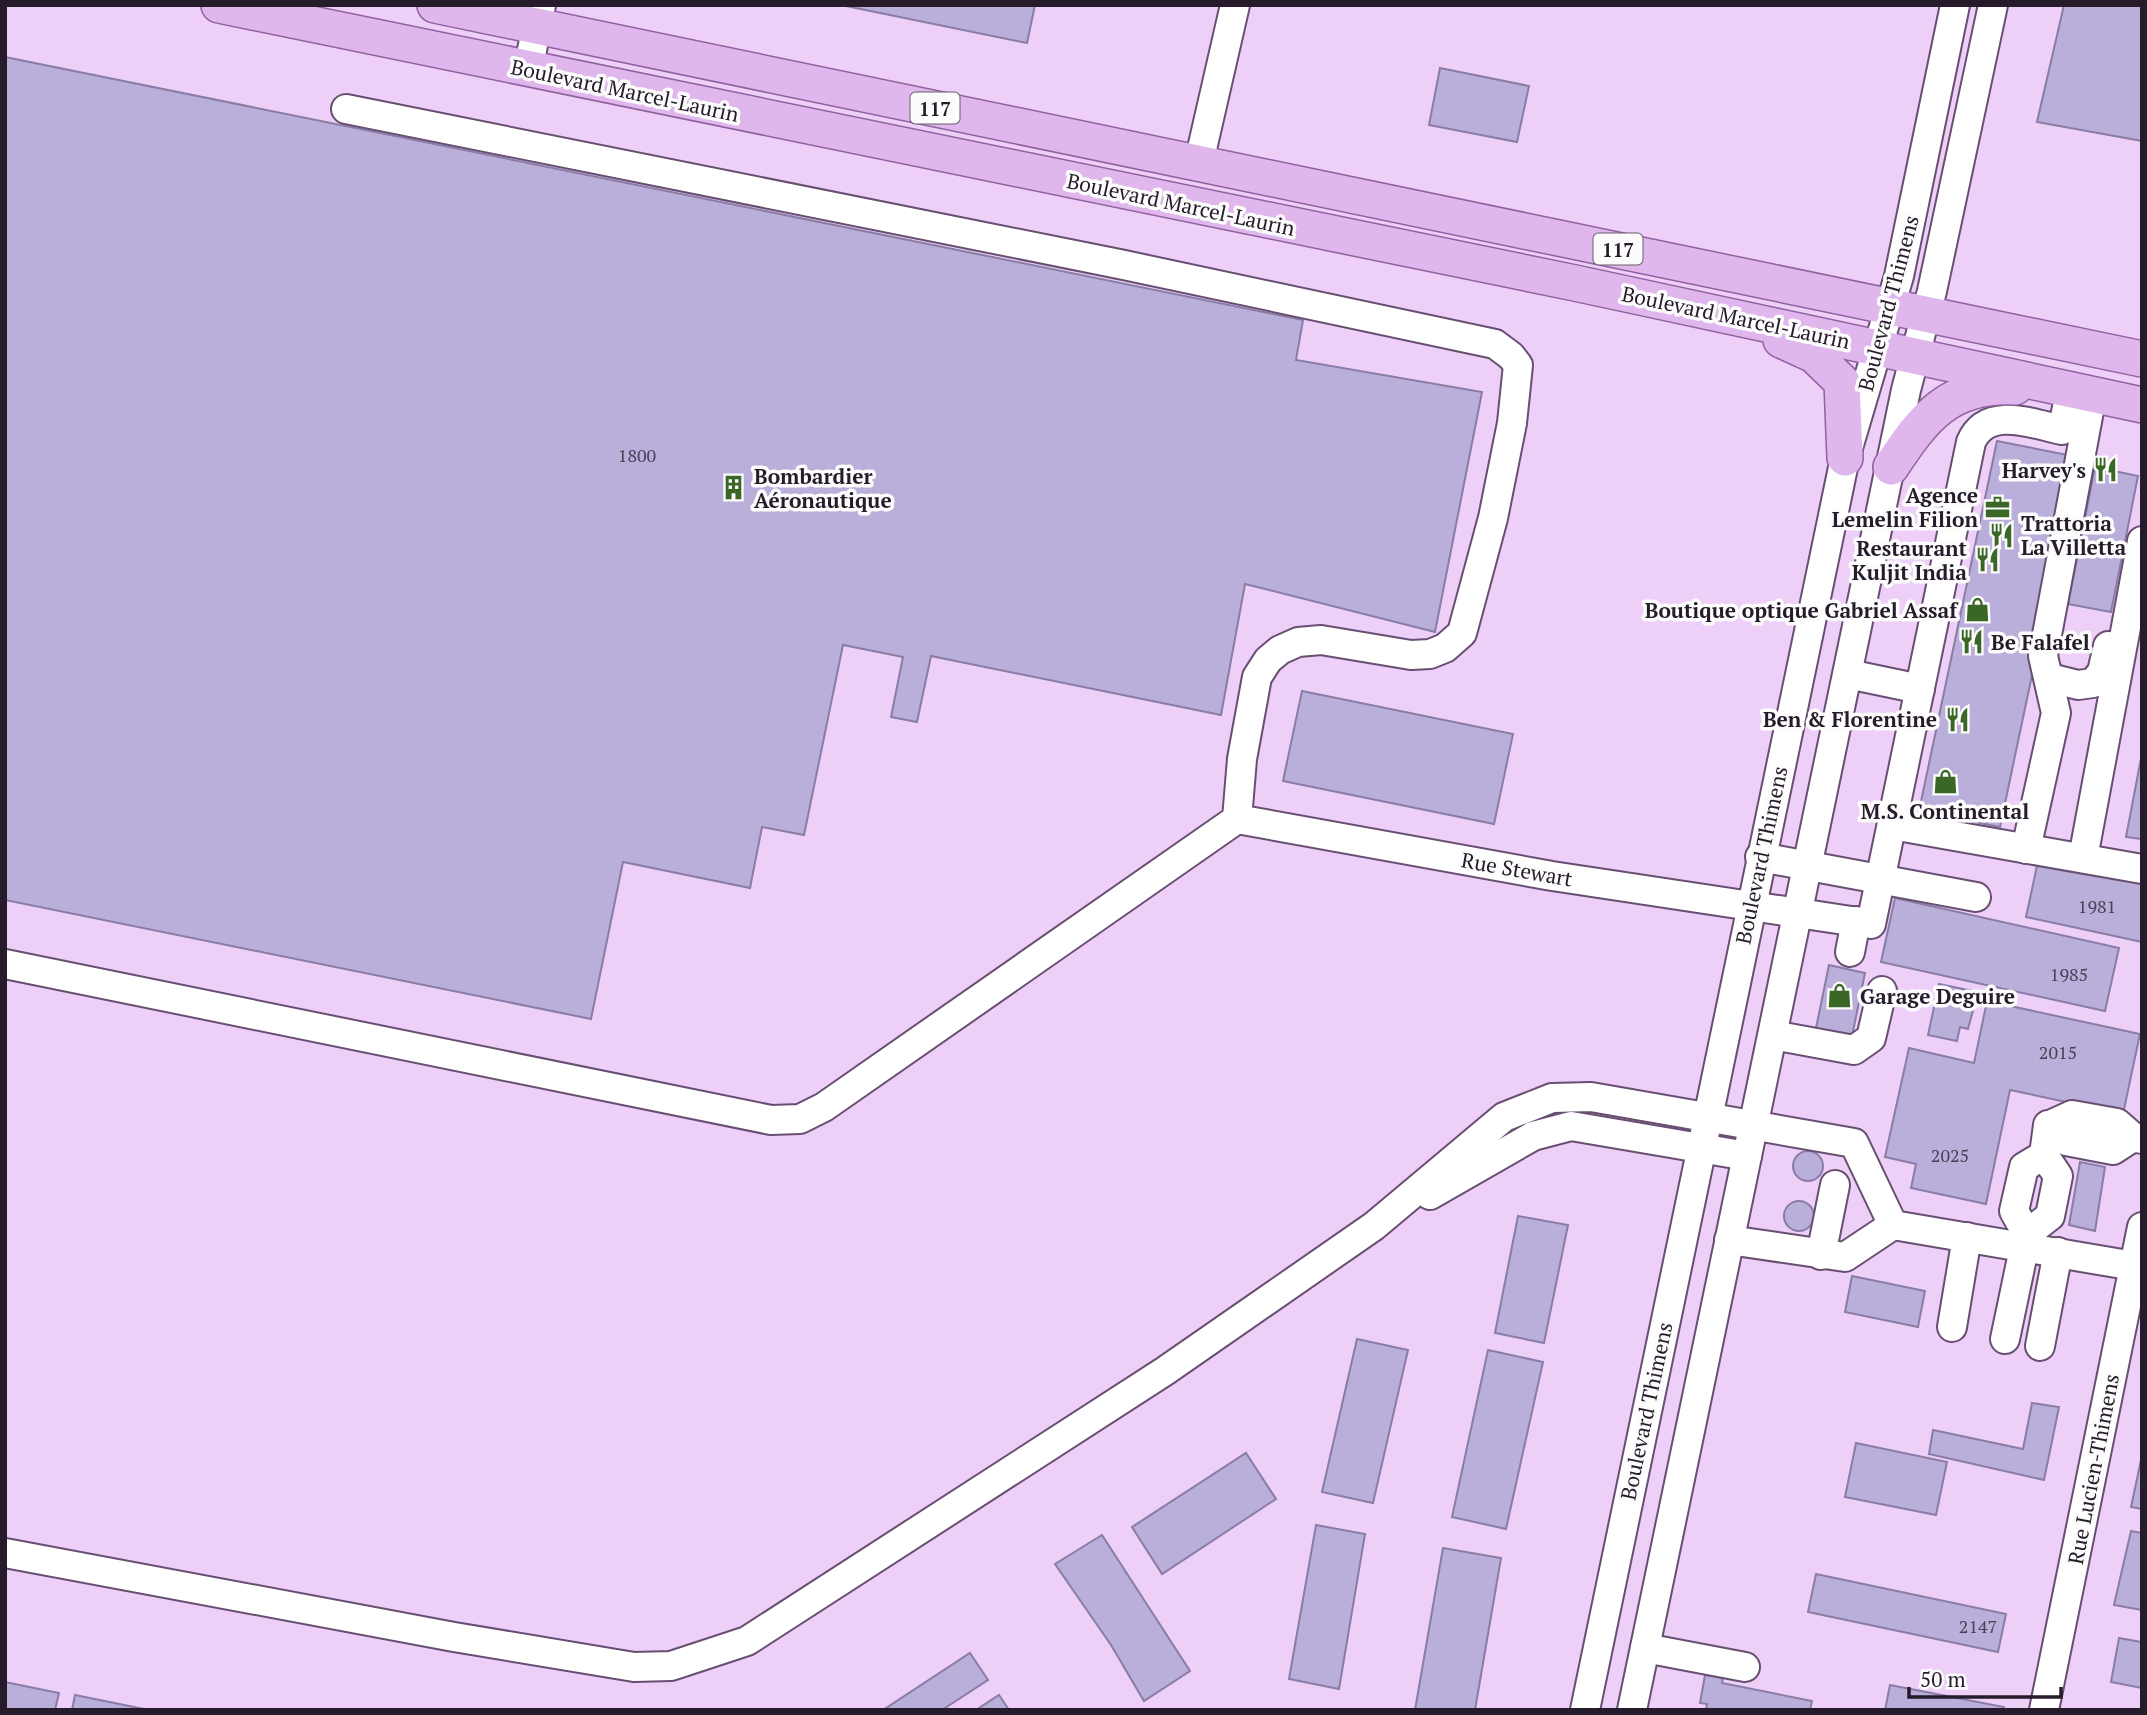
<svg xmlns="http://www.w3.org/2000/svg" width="2147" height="1715" font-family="'PT Serif',serif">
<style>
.building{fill:#baaeda;stroke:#897da6;stroke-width:2}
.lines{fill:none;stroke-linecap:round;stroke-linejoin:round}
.minor-casing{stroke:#684f71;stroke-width:32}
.major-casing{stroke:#9061a0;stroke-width:38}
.minor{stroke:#fff;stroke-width:28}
.major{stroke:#dfb7ec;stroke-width:35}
.labels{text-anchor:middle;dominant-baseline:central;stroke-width:7;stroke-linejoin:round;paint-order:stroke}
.number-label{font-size:18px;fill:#4b4056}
.shield{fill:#fcfcfc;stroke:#665e69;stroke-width:2}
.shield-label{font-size:19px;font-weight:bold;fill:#261b2a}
.street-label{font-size:21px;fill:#261b2a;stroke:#fcfcfc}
.poi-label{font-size:21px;font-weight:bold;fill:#261b2a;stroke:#fcfcfc;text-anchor:end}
</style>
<rect width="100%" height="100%" fill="#edcff8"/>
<!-- building -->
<g class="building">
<polygon points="841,5 1035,5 1027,43"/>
<polygon points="2064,5 2142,5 2142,141 2037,122"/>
<polygon points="5,57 1303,320 1296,360 1482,392 1435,632 1245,584 1221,715 931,656 917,722 891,717 903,657 843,645 804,835 762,827 750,888 623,862 591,1019 5,900"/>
<polygon points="1440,68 1529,86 1517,142 1429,125"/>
<polygon points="1997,441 2078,457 2000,827 1919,811"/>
<polygon points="2095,467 2138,476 2111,612 2068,604"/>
<polygon points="1302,691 1513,734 1494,824 1283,781"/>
<polygon points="2142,753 2142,839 2126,837"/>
<polygon points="2038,861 2142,883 2142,942 2026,917"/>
<polygon points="1895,898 2119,948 2105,1011 1881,962"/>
<polygon points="1829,965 1865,973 1851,1041 1815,1033"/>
<polygon points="1939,984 1978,992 1968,1029 1960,1027 1957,1041 1928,1035"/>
<polygon points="1987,1001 2140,1034 2123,1114 2010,1090 1986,1204 1911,1188 1916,1164 1885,1157 1909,1048 1974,1063"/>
<circle cx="1808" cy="1166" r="15"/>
<polygon points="2080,1162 2105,1167 2095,1231 2069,1225"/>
<circle cx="1799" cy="1216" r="15"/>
<polygon points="1518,1216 1568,1225 1544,1343 1495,1333"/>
<polygon points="1852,1276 1925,1291 1918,1327 1845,1312"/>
<polygon points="1357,1339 1408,1350 1373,1503 1322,1492"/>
<polygon points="1488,1350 1543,1362 1506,1529 1452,1517"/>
<polygon points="2032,1403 2059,1407 2044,1480 1929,1454 1933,1430 2023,1449"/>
<polygon points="1856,1443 1947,1462 1936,1515 1845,1497"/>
<polygon points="1246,1453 1276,1499 1162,1574 1132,1527"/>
<polygon points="2142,1455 2142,1509 2131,1507"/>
<polygon points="1316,1525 1365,1534 1339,1689 1289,1679"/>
<polygon points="2131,1531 2142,1533 2142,1610 2114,1605"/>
<polygon points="1102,1535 1190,1671 1144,1701 1111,1645 1055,1564"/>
<polygon points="1443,1548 1501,1558 1475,1710 1415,1710"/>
<polygon points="1816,1574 2006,1614 1998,1652 1808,1612"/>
<polygon points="2119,1638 2142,1642 2142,1688 2111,1682"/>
<polygon points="970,1653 988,1680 942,1710 883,1710"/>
<polygon points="1705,1675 1723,1678 1722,1683 1812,1701 1810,1710 1706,1710 1707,1704 1700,1703"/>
<polygon points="5,1682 59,1693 55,1710 5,1710"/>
<polygon points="1890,1685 2004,1707 2004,1710 1885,1710"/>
<polygon points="75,1695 149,1710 72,1710"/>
<polygon points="999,1695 1009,1710 976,1710"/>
</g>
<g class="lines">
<defs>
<g id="minor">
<polyline points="528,70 541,5"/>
<polyline points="1199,162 1235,5"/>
<polyline points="1848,674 1920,689"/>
<polyline points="2050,678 2078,685 2093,683 2102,672 2108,646"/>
<path d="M1237,819L1552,876L1871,924L1971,442C1987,405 2033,424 2062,430L2071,390"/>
<polyline points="1892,825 2142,869"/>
<polyline points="2026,849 2056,713 2043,656 2092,395"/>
<polyline points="1760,857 1976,897"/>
<polyline points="2083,858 2142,541"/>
<polyline points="1850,952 1856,921"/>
<polyline points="5,964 771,1120 800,1119 824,1107 1237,819 1242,759 1257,677 1268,660 1280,650 1298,642 1321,640 1411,655 1430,654 1445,648 1462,633 1493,518 1512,423 1518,365 1511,356 1495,344 1124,265 346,109"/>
<polyline points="1773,1035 1854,1050 1871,1038 1882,991"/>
<polyline points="2133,1137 2113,1150 2066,1141 2050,1125 2072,1115 2117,1123 2133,1137 2142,1139"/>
<polyline points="1430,1195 1533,1136 1571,1126 1747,1156"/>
<polyline points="2027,1234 2014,1211 2024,1167 2044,1155"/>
<polyline points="1729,1240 1845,1257 1893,1225"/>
<polyline points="1821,1255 1835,1185"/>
<polyline points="1952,1327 1967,1237"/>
<polyline points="2005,1339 2027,1234 2050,1216 2058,1176 2044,1155 2048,1125 2050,1125"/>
<polyline points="2040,1346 2058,1252"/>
<polyline points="5,1553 454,1637 634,1667 671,1666 747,1641 1165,1371 1374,1226 1504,1117 1552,1098 1591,1097 1854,1143 1893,1225 2134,1266"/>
<polyline points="1645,1648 1745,1667"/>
<polyline points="1585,1710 1845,458 1899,276 1955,5"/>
<polyline points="1632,1710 1906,390 1932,291 1993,5"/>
<polyline points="2044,1710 2142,1227"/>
</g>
<g id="major">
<polyline points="219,5 1575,283 2142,405"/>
<polyline points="435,5 2142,359"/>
<polyline points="1781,340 1814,355 1842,382 1845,458"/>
<path d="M1891,467C1924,417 1949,384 2015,387"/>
</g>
</defs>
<!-- minor casing -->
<use href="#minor" class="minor-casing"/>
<!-- major casing -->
<use href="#major" class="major-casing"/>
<!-- minor -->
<use href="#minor" class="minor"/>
<!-- major -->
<use href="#major" class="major"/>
</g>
<!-- icons -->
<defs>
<symbol id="restaurant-bare" viewBox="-9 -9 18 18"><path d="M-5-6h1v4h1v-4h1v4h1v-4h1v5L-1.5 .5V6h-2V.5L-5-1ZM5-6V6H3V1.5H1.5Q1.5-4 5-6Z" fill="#3a6725" stroke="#fcfcfc" stroke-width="2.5" paint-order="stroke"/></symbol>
<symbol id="building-bare" viewBox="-9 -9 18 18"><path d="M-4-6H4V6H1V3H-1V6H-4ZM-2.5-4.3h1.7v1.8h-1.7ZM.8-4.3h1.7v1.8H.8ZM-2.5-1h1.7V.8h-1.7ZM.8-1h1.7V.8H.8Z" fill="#3a6725" stroke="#fcfcfc" stroke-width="2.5" paint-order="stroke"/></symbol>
<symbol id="office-bare" viewBox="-9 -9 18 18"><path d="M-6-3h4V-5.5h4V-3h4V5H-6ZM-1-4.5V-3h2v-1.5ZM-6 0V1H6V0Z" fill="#3a6725" stroke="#fcfcfc" stroke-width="2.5" paint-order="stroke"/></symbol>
<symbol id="shop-bare" viewBox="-9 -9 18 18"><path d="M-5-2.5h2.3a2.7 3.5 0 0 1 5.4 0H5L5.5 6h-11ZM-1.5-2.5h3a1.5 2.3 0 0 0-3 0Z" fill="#3a6725" stroke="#fcfcfc" stroke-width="2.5" paint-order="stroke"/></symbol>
</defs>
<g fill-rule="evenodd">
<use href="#restaurant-bare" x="2088" y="452" width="35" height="35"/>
<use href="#building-bare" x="716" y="470" width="35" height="35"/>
<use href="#office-bare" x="1980" y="490" width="35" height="35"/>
<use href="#restaurant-bare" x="1984" y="518" width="35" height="35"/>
<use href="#restaurant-bare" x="1970" y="542" width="35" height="35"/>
<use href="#shop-bare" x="1960" y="592" width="35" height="35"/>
<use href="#restaurant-bare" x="1954" y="624" width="35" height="35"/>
<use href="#restaurant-bare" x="1940" y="702" width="35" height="35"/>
<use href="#shop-bare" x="1928" y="764" width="35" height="35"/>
<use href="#shop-bare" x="1822" y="978" width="35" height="35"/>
</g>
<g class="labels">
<!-- number labels -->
<g class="number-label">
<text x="637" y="455">1800</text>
<text x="2097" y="906">1981</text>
<text x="2069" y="974">1985</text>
<text x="2058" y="1052">2015</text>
<text x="1950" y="1155">2025</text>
<text x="1978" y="1626">2147</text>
</g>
<!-- shield labels -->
<g class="shield">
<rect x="910.5" y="92.5" width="49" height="31" rx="5"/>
<rect x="1593.5" y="233.5" width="49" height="31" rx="5"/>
</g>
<g class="shield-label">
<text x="935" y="108">117</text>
<text x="1618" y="249">117</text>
</g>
<!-- street labels -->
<g class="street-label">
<text transform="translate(625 90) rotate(12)">Boulevard Marcel-Laurin</text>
<text transform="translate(1181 204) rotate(12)">Boulevard Marcel-Laurin</text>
<text transform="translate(1888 303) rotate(-75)">Boulevard Thimens</text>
<text transform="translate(1736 317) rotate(12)">Boulevard Marcel-Laurin</text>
<text transform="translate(1761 855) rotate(-78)">Boulevard Thimens</text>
<text transform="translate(1517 869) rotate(10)">Rue Stewart</text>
<text transform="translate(1646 1411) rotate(-78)">Boulevard Thimens</text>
<text transform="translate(2093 1469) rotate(-79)">Rue Lucien-Thimens</text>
</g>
<!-- poi labels -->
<g class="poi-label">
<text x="2086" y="470">Harvey's</text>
<text x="754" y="476" text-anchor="start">Bombardier<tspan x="754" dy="24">Aéronautique</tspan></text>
<text x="1978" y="495">Agence<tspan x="1978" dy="24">Lemelin Filion</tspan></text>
<text x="2021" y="523" text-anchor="start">Trattoria<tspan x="2021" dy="24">La Villetta</tspan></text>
<text x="1967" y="548">Restaurant<tspan x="1967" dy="24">Kuljit India</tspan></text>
<text x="1957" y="610">Boutique optique Gabriel Assaf</text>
<text x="1991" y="642" text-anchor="start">Be Falafel</text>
<text x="1937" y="719">Ben &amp; Florentine</text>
<text x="1945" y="811" text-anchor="middle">M.S. Continental</text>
<text x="1860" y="996" text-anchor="start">Garage Deguire</text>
</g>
</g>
<!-- border -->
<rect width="2147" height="1715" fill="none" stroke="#261b2a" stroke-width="14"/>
<!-- scale -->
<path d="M1909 1687v10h152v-10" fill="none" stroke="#261b2a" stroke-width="3.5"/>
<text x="1920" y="1687" font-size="21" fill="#261b2a" stroke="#fcfcfc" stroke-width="5" paint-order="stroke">50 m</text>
</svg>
